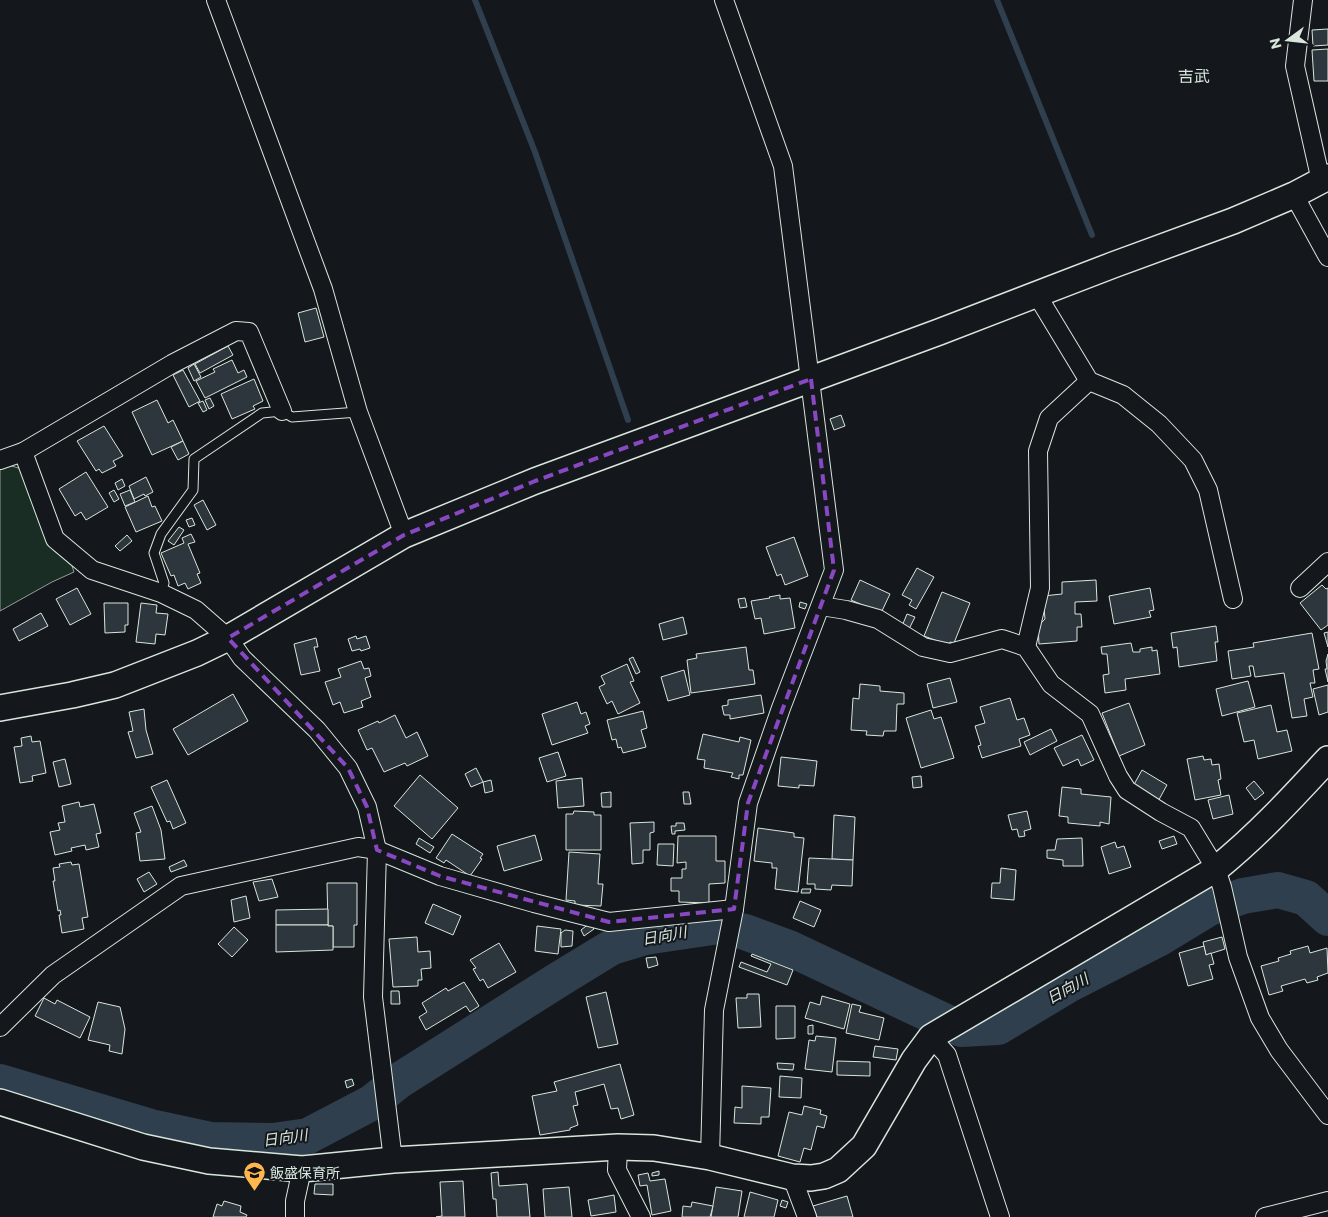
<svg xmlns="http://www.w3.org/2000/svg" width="1328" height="1217" font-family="Commissioner,'Noto Sans JP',sans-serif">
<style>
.green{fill:#1a2d24;stroke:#939e99}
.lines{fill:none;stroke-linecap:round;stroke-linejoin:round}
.stream{stroke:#2f3f4d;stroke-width:6}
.river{stroke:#2f3f4d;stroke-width:36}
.building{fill:#2c363c;stroke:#d8e6dc}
.lane-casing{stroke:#d8e6dc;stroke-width:11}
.street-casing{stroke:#d8e6dc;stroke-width:20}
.secondary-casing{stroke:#d8e6dc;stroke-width:28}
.lane{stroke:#14181c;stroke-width:9}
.street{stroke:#14181c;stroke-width:18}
.secondary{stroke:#14181c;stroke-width:25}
.marked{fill:none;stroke:#8948c3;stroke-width:4;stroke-dasharray:10 6;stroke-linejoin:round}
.labels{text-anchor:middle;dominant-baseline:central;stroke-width:4;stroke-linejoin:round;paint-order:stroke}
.poi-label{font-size:14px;fill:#d8e6dc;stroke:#14181c;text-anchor:start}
.water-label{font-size:15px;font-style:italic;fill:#d8e6dc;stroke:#14181c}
.quarter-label{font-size:16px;fill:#d8e6dc;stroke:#14181c}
</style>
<rect width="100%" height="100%" fill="#14181c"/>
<!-- green -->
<polygon class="green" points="8,465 22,469 52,549 72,566 74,572 52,582 0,611 0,468"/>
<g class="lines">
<!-- stream -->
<g class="stream">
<polyline points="475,0 535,152 628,420"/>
<polyline points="997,0 1092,235"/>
</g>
<!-- river -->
<polyline class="river" points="0,1082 151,1127 211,1140 273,1141 308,1136 371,1103 400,1080 558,980 612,947 645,937 719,926 745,932 791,949 961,1029 998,1027 1068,985 1158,939 1209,908 1243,896 1278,890 1306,898 1328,918"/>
</g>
<!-- building -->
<g class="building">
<polygon points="1328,29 1328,45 1313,46 1312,30"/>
<polygon points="1328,49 1328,81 1314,81 1312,50"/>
<polygon points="316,308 324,337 305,342 298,313"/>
<polygon points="228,346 233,355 200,373 195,364"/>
<polygon points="232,360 238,373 244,370 247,377 205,398 196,381 215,372 213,369"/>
<polygon points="194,364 201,377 194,381 188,368"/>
<polygon points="183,370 200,401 189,407 173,375"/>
<polygon points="254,379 263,401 253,406 255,409 232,419 221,394"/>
<polygon points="210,398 214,406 209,409 205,400"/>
<polygon points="157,400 168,423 173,420 183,441 152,455 132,412"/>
<polygon points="203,401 207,410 203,412 198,403"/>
<polygon points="841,415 845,426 834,430 830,419"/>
<polygon points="104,426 123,456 113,461 116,466 102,473 99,469 96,471 77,441"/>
<polygon points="183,441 189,454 178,460 171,447"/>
<polygon points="86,472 108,507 86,520 81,512 75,516 59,489"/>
<polygon points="146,477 153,492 145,496 144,494 134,499 129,486"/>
<polygon points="122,479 125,486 118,490 115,483"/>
<polygon points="114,490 119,499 114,502 109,493"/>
<polygon points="130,490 135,502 125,506 120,494"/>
<polygon points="148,496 152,507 155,506 162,521 136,532 125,507"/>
<polygon points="203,500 216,525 207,530 194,505"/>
<polygon points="192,518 195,525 189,527 186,520"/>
<polygon points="179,527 184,530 174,545 168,541"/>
<polygon points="191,534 195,542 188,544 200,573 197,574 201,583 188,589 185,583 178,586 174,575 171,576 161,553 184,543 182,538"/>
<polygon points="127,535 132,541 120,551 115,546"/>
<polygon points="794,537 808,576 785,585 781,574 777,576 766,547"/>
<polygon points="917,568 934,577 916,609 909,605 912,600 902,595"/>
<polygon points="860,580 890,594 881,613 851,600"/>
<polygon points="1096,580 1097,601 1075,602 1075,614 1081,614 1082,627 1077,627 1077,641 1039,644 1038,626 1045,619 1043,596 1062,594 1062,582"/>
<polygon points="1322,585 1326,589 1328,588 1328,625 1321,630 1300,603"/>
<polygon points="77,588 91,614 70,625 56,599"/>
<polygon points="1150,588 1154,610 1149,611 1151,617 1114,624 1109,596"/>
<polygon points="942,592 970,603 954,643 950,642 948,645 924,636"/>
<polygon points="780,595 780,599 790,598 795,628 764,634 761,618 755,619 751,601 770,598 769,597"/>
<polygon points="745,598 747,607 740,608 738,599"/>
<polygon points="800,602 807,604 805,609 799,607"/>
<polygon points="104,603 128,603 128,625 125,625 125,632 105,633"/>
<polygon points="141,603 157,605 156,613 168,614 165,635 156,634 155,644 136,642"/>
<polygon points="41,613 48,626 19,641 13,629"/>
<polygon points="907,614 915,617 909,629 902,626"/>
<polygon points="683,617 687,634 663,640 659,624"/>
<polygon points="1216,626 1218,642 1215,642 1217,661 1179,667 1177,647 1173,648 1171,633"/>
<polygon points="1328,632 1328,647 1324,633"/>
<polygon points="1312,633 1319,669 1313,670 1315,683 1310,683 1313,697 1304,699 1307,716 1292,718 1284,673 1255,677 1253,666 1249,666 1251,676 1232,679 1228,651 1254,647 1253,643"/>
<polygon points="356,636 357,639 366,636 370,648 361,651 360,649 352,651 348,639"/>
<polygon points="316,638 318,647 314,647 320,671 301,675 294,644"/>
<polygon points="1131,643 1133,652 1140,652 1140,649 1152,647 1152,651 1157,650 1160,674 1125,679 1126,690 1105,693 1103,675 1109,674 1107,654 1102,654 1101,647"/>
<polygon points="746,647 749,670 753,670 755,684 691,693 687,660 697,658 696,654"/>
<polygon points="1328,654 1328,682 1325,669 1327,669 1326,661"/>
<polygon points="633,657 640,672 636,674 629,659"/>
<polygon points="361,661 364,669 369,668 371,676 365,678 371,697 361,701 363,707 344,713 340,702 333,705 325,682 341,677 338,669"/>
<polygon points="627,664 634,681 630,682 640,703 618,714 612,701 607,704 599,687 605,684 601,676"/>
<polygon points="684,670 690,695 668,701 661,677"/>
<polygon points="950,678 957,702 933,708 927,684"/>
<polygon points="1248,681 1255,707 1222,716 1216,689"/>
<polygon points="860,684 880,686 880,691 904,693 904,704 897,704 896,731 884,731 883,736 866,735 867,731 851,730 853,698 859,699"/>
<polygon points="1328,685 1328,712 1319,715 1313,689"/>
<polygon points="233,694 248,721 188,755 173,729"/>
<polygon points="761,695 764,713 730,719 730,715 724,715 722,706 728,705 728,700"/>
<polygon points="1010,698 1017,720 1024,718 1030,735 1019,739 1021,746 982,758 978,746 981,745 975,726 985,723 980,707"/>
<polygon points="577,702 581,714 586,712 590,724 585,726 588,733 552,745 542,714"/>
<polygon points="1129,703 1145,745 1119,756 1102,713"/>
<polygon points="1271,705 1277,732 1287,730 1292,751 1258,759 1254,740 1244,742 1237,713"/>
<polygon points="144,709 146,730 153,754 136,758 128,732 133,731 129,712"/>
<polygon points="931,710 934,719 941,717 954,758 921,768 906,718"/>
<polygon points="643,711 647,728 641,730 646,747 623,753 621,747 618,748 616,739 612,740 607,720"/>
<polygon points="395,715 406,738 417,732 428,756 407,766 405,763 384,772 372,748 367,750 358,730 378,721 379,723"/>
<polygon points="1051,729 1057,741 1030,755 1024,742"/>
<polygon points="703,734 739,742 740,737 751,740 743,775 739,775 739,779 731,777 733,773 704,768 705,760 697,759"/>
<polygon points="1082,735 1094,760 1081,766 1078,759 1063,766 1054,748"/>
<polygon points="31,736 32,742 40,741 46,773 32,776 33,781 20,783 14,747 22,746 21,738"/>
<polygon points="558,752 566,776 547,782 539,758"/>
<polygon points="1203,756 1204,760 1211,759 1212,765 1219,764 1221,779 1218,780 1221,795 1195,800 1187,759"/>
<polygon points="781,757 817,761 814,786 799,785 799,788 778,786"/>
<polygon points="65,759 71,784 59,787 53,762"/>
<polygon points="476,768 483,782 471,787 465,774"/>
<polygon points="1142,770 1167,785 1156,805 1131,790"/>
<polygon points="420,775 458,808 432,839 394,806"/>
<polygon points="921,776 922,787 913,788 912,777"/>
<polygon points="582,778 584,806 558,808 556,781"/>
<polygon points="167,780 186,823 173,829 170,821 167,822 151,787"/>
<polygon points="491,780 493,791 485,793 483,782"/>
<polygon points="1254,781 1264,793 1255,800 1246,788"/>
<polygon points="1062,787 1081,789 1081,794 1111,797 1109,824 1100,822 1100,826 1068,823 1068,817 1059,816"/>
<polygon points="611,792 611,807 602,807 601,793"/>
<polygon points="683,792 689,792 691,804 684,804"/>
<polygon points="1229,795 1233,814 1213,819 1208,800"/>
<polygon points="79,802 80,807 94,804 101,833 96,834 99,847 86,850 85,845 71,848 72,851 55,855 50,832 60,830 58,823 65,822 62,806"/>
<polygon points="152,806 161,830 165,859 140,861 136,833 141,832 134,813"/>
<polygon points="574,811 594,812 594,815 601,815 601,850 566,850 566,814 573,814"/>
<polygon points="1027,811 1031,829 1024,831 1025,836 1019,837 1017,829 1012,830 1008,815"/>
<polygon points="834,815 855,817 853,860 832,859"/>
<polygon points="654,822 654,832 650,833 650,850 643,850 643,863 632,864 630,823"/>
<polygon points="676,823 684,823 685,830 675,831 675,834 672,834 671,826 676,826"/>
<polygon points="758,828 794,833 794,837 804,838 798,892 775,889 777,868 772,868 772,863 754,861"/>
<polygon points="452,834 483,854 480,858 482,859 470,876 446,860 444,863 436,858"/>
<polygon points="535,835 542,860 504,871 497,846"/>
<polygon points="678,836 716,836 716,861 725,861 725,883 709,884 709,903 679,902 679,891 671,891 671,878 682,878 682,869 686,869 686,862 677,863"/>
<polygon points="1174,836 1177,844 1162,849 1159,841"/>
<polygon points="419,838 434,847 430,853 416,844"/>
<polygon points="1082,838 1083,866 1063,866 1063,860 1047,858 1047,850 1055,850 1057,839"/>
<polygon points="1115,842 1117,848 1124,846 1131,867 1109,874 1101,847"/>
<polygon points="658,844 674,844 673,866 657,865"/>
<polygon points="569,852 600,854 598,884 603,884 601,906 575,905 575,901 566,900"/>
<polygon points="809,858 853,860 852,886 832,885 831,890 815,889 815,884 807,884"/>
<polygon points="184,860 187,866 171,872 169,867"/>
<polygon points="71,862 72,865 79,864 88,917 82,918 84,929 62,933 59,915 61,915 60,910 58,911 53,881 55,881 53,868 60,867 59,864"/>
<polygon points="1001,868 1016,870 1014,900 991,898 992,883 1000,883"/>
<polygon points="149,872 157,884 144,892 137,879"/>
<polygon points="272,879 278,897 259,901 253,882"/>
<polygon points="327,883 357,883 357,925 354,925 354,947 333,947 333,926 328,926"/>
<polygon points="802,889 811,889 810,893 801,893"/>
<polygon points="246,896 250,918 234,922 231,900"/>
<polygon points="800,901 821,910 814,927 793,918"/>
<polygon points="433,904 461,916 453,935 425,923"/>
<polygon points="328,909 328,925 276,925 276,910"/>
<polygon points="590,923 594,929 584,936 581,930"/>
<polygon points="276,925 328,925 328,926 333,926 333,950 276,952"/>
<polygon points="537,926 561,929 558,954 535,951"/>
<polygon points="234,927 248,940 232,957 218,944"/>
<polygon points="565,930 573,931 572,946 561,947 561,933"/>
<polygon points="417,937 418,952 430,951 431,968 421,969 422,980 418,980 418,986 393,987 389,939"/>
<polygon points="1222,937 1225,949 1206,955 1203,942"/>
<polygon points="499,943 516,972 488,988 483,979 480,981 473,969 476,968 470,960"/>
<polygon points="1204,946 1206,955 1211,953 1214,964 1209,965 1213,979 1188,986 1179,953"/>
<polygon points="1308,946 1310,953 1327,948 1328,973 1317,977 1318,980 1307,983 1305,979 1281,986 1283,991 1269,995 1261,966 1279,961 1278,958 1291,954 1290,951"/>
<polygon points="752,954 793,970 787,985 739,967 741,962 767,972 771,964 751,956"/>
<polygon points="656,957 658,965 648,968 646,958"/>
<polygon points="464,982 479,1006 470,1012 466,1006 426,1030 419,1017 427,1012 422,1003 446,988 448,991"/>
<polygon points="391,991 399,991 400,1004 391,1004"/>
<polygon points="606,992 618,1044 598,1048 586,997"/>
<polygon points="747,994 759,994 761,1027 738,1028 736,998 747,998"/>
<polygon points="822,996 850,1004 844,1029 805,1018 810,1002 820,1005"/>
<polygon points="44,998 55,1004 57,1000 90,1017 80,1038 35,1016"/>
<polygon points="98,1002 120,1007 125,1029 122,1054 109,1051 110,1045 88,1040"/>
<polygon points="852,1004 861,1006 859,1012 884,1018 879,1040 846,1033"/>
<polygon points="776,1006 795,1006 795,1038 776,1039"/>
<polygon points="813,1025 813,1034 808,1034 808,1026"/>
<polygon points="816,1036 836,1038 832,1072 805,1069 809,1040 815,1041"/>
<polygon points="875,1046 898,1049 896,1060 873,1057"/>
<polygon points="837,1061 870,1062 870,1076 837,1075"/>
<polygon points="777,1063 794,1064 793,1070 778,1069"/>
<polygon points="620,1064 634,1115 621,1119 618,1108 611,1109 604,1084 575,1092 578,1105 573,1106 578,1125 570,1128 570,1130 540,1135 532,1096 557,1091 554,1082"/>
<polygon points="780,1076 802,1078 801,1098 779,1097"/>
<polygon points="352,1079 354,1085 347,1088 345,1081"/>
<polygon points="742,1086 771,1088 769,1117 761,1117 761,1124 734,1123 735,1107 742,1108"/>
<polygon points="804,1106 821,1110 820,1114 827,1116 824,1128 817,1126 811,1150 804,1148 800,1162 778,1156 789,1112 802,1115"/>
<polygon points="659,1171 659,1175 652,1176 652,1173"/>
<polygon points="498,1172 499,1186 527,1184 530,1217 497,1217 496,1199 493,1199 491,1173"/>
<polygon points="648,1173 650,1181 665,1179 671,1211 652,1215 647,1185 640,1186 638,1175"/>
<polygon points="463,1181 465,1217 436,1217 442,1216 440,1182"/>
<polygon points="315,1184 333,1184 333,1195 314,1194"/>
<polygon points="569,1187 572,1217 545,1217 543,1189"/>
<polygon points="716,1187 742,1191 738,1217 711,1217"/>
<polygon points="750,1192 778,1200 774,1217 744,1217"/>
<polygon points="614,1195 616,1212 591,1216 588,1200"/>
<polygon points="847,1196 853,1217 817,1217 813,1206"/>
<polygon points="782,1200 788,1202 786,1208 780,1206"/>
<polygon points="224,1201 241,1206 240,1212 247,1215 246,1217 213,1217 217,1204 222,1206"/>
<polygon points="692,1202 713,1206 710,1217 682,1217 683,1206 691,1207"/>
</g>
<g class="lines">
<defs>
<polyline id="lane" points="161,593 164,583 154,553 161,534 193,490 194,459 262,413 282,411 292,417 358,412"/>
<g id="street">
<polyline points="216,0 323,289 358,412 404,535"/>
<polyline points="1303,0 1295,66 1321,181"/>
<polyline points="1294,195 1328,257"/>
<polyline points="1037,295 1089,381 1123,395 1159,424 1193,460 1208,490 1233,599"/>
<polyline points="23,452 55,539 92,570 161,593 196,610 228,638 242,658 317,730 348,768 367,807 377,850 373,997 393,1160"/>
<polyline points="0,460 23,452 172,364 236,331 249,332 282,411"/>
<polyline points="1300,588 1328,562"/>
<polyline points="821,606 846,610 878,619 923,647 950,653 1002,639 1026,647 1051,684 1090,714 1118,776 1127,790 1161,812 1191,828 1216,869 1222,887 1238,957 1260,1018 1279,1050 1328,1115"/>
<polyline points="1026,647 1040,588 1038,451 1049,418 1089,381"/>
<polyline points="0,1027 53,975 181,886 358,847 377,850 440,876 534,903 609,922 734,909"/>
<polyline points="931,1037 947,1055 1000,1217"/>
<polyline points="618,1147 617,1170 641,1217"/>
<polyline points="710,1157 714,1010 734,909 748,803 781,708 834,570 783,166 724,0"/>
<polyline points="792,1177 807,1217"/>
<polyline points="295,1217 295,1201 302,1169"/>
<polyline points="1265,1217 1328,1201"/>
</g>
<g id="secondary">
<polyline points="0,708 72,695 115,685 197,653 228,638 404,535 535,481 939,332 1113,265 1233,221 1294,195 1328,177"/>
<path d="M0,1102L143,1147L209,1161L302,1169L393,1160L618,1147L654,1148L710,1157L792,1177L811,1178L824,1176L838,1170L864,1146L914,1060L931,1037L1216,869C1257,836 1292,798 1328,759"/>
</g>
</defs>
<!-- lane casing -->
<use href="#lane" class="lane-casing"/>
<!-- street casing -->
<use href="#street" class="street-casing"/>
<!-- secondary casing -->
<use href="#secondary" class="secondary-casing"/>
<!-- lane -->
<use href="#lane" class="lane"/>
<!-- street -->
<use href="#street" class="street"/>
<!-- secondary -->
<use href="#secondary" class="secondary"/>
</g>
<!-- marked area -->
<path class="marked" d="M811,379L834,570L748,803L734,909L609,922L440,876L377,850L367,807L348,768L228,638L404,535L535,481Z"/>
<!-- icons -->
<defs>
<symbol id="school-pin" viewBox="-11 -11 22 30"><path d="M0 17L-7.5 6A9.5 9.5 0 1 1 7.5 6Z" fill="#ffb74d" stroke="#14181c"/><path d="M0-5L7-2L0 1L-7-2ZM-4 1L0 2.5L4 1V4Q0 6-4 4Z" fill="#111"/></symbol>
</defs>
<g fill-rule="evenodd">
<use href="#school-pin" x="242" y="1160" width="25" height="34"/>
</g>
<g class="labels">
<!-- poi labels -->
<g class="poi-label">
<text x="270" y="1172">飯盛保育所</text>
</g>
<!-- water labels -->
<g class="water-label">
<text transform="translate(664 935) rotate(-10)">日向川</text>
<text transform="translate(1067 988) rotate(-29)">日向川</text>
<text transform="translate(285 1137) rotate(-8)">日向川</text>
</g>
<!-- quarter labels -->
<g class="quarter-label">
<text x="1194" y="75">吉武</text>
</g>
</g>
<!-- north arrow -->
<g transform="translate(1288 40) rotate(255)" stroke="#14181c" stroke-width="4" paint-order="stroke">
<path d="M0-4L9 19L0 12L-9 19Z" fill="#d8e6dc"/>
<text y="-8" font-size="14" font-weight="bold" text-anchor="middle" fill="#d8e6dc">N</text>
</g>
</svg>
